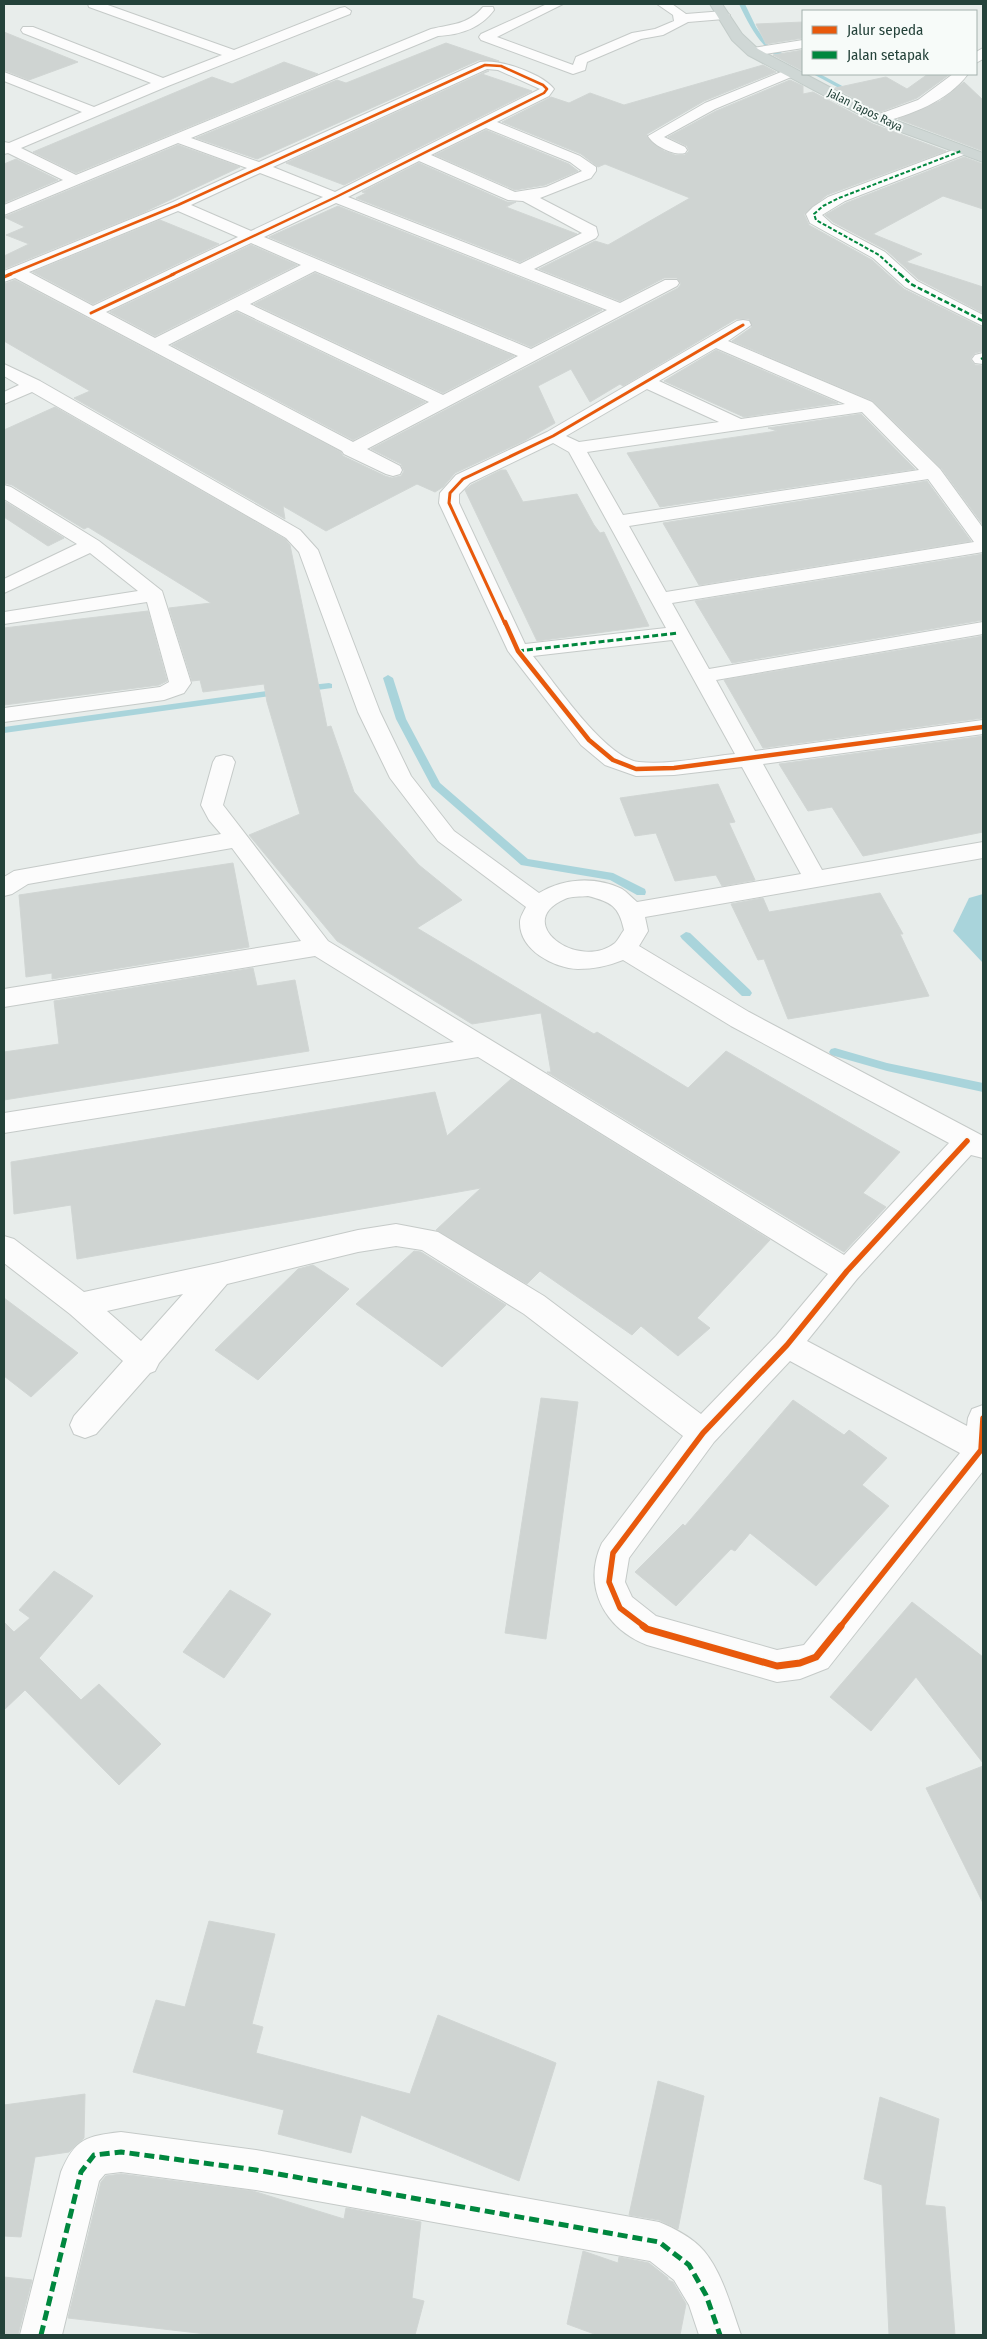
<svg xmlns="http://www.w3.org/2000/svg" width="987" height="2339" font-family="'Fira Sans Condensed',sans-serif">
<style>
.water{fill:#a9d4db}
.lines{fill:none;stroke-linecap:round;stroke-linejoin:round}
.stream{fill:#a9d4db;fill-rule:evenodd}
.building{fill:#cfd4d2;stroke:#d1d6d4}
.minor-casing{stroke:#c5cac8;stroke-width:2}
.major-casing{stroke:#c3ccc9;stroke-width:2}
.minor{fill:#fcfcfc;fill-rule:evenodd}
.major{fill:#cfd7d5;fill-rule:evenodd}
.quiet-far3{stroke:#00873e;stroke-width:2;stroke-dasharray:4 2;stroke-linecap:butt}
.quiet-far2{stroke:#00873e;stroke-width:2.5;stroke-dasharray:5 2.5;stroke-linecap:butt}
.quiet-far1{stroke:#00873e;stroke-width:3;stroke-dasharray:6 3;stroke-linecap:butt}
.quiet{stroke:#00873e;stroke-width:5;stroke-dasharray:10 5;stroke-linecap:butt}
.cycleway-far4-casing{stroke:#f7fbf9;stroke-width:4.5}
.cycleway-far3-casing{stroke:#f7fbf9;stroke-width:5}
.cycleway-far2-casing{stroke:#f7fbf9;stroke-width:7}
.cycleway-far1-casing{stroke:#f7fbf9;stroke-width:9}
.cycleway-casing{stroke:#f7fbf9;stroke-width:10}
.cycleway-far4{stroke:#e8590c;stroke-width:2.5}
.cycleway-far3{stroke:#e8590c;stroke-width:3}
.cycleway-far2{stroke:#e8590c;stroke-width:4.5}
.cycleway-far1{stroke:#e8590c;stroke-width:5.5}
.cycleway{stroke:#e8590c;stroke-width:7}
.labels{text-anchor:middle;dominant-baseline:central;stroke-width:4;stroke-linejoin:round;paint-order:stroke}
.far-street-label{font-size:12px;fill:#24423a;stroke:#f7fbf9}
</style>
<rect width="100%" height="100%" fill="#e8edeb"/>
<!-- water -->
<polygon class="water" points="983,894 983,963 953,931 969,898"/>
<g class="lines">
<!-- stream -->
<g class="stream">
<path d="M739,4H745L756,27L768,45L803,65V69C767,57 754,36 739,4Z"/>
<polygon points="813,74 820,74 857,94 852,95"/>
<polygon points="388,675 393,678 406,719 440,783 528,859 613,873 645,889 646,892 645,895 637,895 610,880 521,865 432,787 396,719 383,678"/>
<polygon points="329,683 332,684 332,688 302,692 297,689 302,686"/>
<polygon points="282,689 287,692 285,694 4,733 4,727"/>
<polygon points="686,932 690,933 750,990 752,993 750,996 742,996 682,939 680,936"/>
<polygon points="835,1048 887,1063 983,1083 983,1092 887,1071 831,1055 829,1052 831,1049"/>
</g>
</g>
<!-- building -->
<g class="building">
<polygon points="803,22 803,38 766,44 756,24"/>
<polygon points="4,32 78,62 29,80 4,70"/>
<polygon points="446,43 499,61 479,60 257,159 196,138 337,80 346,83"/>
<polygon points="803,50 803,71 773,55"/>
<polygon points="284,62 318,74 76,173 33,152 212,77 232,84"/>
<polygon points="763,65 776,72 704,101 647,134 647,137 664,151 675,155 685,155 689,151 687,146 668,137 716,111 790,80 803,86 803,94 813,92 873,124 946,151 827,195 804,214 809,225 872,260 904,289 983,328 983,351 975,353 970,359 975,365 983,366 983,525 941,468 873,401 732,341 752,327 749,319 736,319 623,386 620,384 590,402 571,369 538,386 555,423 524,441 455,473 443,487 435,492 417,484 326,531 283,506 285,519 74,398 90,391 4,341 4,284 15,280 341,452 343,456 385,476 392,478 401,476 404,471 401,464 371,449 678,288 681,284 677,278 664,278 620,301 539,269 595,241 608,245 690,198 605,164 598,167 581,154 502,122 551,97 569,103 590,93 624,105"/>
<polygon points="487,71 489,71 482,74 532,91 344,185 286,163"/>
<polygon points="928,74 950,74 917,98 880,112 835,88 886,77 907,89"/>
<polygon points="964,82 983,100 983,151 898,119 940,101"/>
<polygon points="486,130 569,164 578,171 545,185 515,190 435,155"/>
<polygon points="178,145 240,167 142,213 4,269 4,256 29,244 6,235 25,227 4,217"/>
<polygon points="964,157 983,164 983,209 943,196 873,234 922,254 906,262 983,287 983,313 918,279 886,250 833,222 825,215 846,203"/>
<polygon points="16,159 58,180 4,203 4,164"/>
<polygon points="419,163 507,202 516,202 506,207 577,234 520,262 356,198 366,193 362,192"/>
<polygon points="338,206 602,310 531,347 269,237"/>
<polygon points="160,220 219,244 93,304 33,272"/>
<polygon points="251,245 297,265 155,336 110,312"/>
<polygon points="315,273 514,356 443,393 254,304"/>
<polygon points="237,312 425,402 353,440 172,345"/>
<polygon points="716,350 838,403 744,417 664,381"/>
<polygon points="55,407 285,539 290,545 327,727 331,726 354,792 419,865 462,900 417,928 594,1034 597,1032 688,1088 726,1051 900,1152 863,1193 886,1207 844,1252 547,1072 551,1072 541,1013 472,1024 337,941 249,835 300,814 267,702 264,684 203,692 200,680 192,681 169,608 211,603 88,527 84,529 12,485 4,483 4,430"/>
<polygon points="861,414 915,469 660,507 627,453 777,431 768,428"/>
<polygon points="501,470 506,470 523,502 577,494 594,525 600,533 604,532 649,626 537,641 465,490 471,485"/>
<polygon points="927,481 971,541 699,585 663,523"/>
<polygon points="4,501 64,538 48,546 4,517"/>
<polygon points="983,554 983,620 732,663 695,601"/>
<polygon points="148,611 167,681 159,685 4,705 4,628"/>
<polygon points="983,636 983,718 763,748 724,680"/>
<polygon points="983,736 983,832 863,856 832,807 808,811 779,764"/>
<polygon points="718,784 735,822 729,823 755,880 722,886 716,875 675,881 656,833 635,836 620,798"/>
<polygon points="233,863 249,947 52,979 52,973 26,977 19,895"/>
<polygon points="880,893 903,934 900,934 929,996 788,1019 764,959 758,960 731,904 763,898 769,912"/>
<polygon points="253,968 257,986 295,980 309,1051 4,1100 4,1052 59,1044 54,1001"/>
<polygon points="511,1079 770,1240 697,1318 710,1328 678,1356 641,1326 632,1335 540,1271 527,1284 436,1230 481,1188 77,1259 71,1205 14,1214 11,1162 435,1092 447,1136"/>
<polygon points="414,1251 421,1252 506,1305 442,1367 356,1304"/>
<polygon points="313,1265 349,1289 258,1380 215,1350 298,1269"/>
<polygon points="4,1298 78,1353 31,1397 4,1376"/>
<polygon points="541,1398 578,1402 546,1639 505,1633"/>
<polygon points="793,1400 844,1435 849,1430 887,1458 862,1485 889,1506 816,1586 750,1533 735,1551 731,1549 676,1606 635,1572 683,1524 685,1526"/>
<polygon points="54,1571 93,1596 39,1658 81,1700 99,1684 161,1744 119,1785 25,1690 4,1710 4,1622 14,1632 30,1618 19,1610"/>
<polygon points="230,1590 271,1614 224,1678 183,1652"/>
<polygon points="912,1602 983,1657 983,1763 916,1677 871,1731 830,1697"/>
<polygon points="983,1766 983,1903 926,1788"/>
<polygon points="209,1921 275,1934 252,2024 263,2027 256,2053 410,2094 438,2015 556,2063 519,2181 361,2115 351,2153 278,2134 284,2110 133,2072 156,2000 185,2007"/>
<polygon points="658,2081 704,2096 678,2229 659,2220 629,2215"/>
<polygon points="85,2094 84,2138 69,2152 35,2157 21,2237 4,2236 4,2105"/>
<polygon points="880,2097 939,2119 925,2205 945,2207 955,2335 889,2335 882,2185 864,2179"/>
<polygon points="121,2174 253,2191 344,2219 346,2208 421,2222 412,2298 424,2301 415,2335 215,2335 68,2318 101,2182 106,2176"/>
<polygon points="583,2251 618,2263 619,2257 649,2263 668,2278 668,2280 673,2282 686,2304 680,2335 597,2335 567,2324"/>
<polygon points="4,2277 32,2280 18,2335 4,2335"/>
</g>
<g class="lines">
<defs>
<g id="minor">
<path d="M88,4H105L234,50L340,8L345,7L351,11L350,14L168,86L21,148L76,175L431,29C452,24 468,25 483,7H493L494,10C481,28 460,35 438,36L191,138L259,162L480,62C498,58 543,74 554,89L549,96L497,122L580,156L596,167V171L591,178L540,198L596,227L598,235L596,238L534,269L620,303L665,280H677L679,283L677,286L367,449L400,466L402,470L400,474L393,476L386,474L344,454L342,451L15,278L4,282V271L173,202L247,168L178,143L4,215V205L63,180L8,153L4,154V142L9,143L82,112L4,81V72L94,107L151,83L23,33L21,30L23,27H33L163,78L222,55L89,7ZM487,69L498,70L540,89L335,192L273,167ZM486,128L570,162L582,171L546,187L515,192L431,155ZM419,161L508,200L523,201L582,233L520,264L348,197ZM260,173L323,197L251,231L191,205ZM336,203L607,310L531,349L264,237ZM178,211L238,237L93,306L29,272ZM251,243L301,265L155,338L106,312ZM315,271L518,356L443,395L250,304ZM237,310L429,402L353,442L168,345Z"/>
<polygon points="547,4 563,4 497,37 573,65 576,57 632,33 655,29 674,21 673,15 657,4 672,4 686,14 724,11 730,15 724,19 688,22 663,35 641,39 587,62 585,70 573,74 481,40 479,37 481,34"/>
<polygon points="803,40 803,48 753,56 746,52 753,48"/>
<polygon points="983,48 983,59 976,63 976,52"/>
<path d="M791,68L798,72L796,75L715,109L664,137L685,147L687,150L685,153C674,156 654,146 648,136L705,103Z"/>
<path d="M953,74H968C948,101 911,115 879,123L872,119L874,116L918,100Z"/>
<polygon points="961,147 968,151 966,154 845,201 822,215 832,224 885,252 917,281 983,315 983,326 905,287 873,258 810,223 806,214 813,207 828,197"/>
<path d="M743,320L749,321L751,325L728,341L872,402L940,469L983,528V552L672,603L709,669L983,622V634L716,680L755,751L983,720V734L763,764L822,870L983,842V858L645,917L648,931L639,946L749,1012L983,1136V1158L971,1155L857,1279L807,1341L967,1426L968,1418L972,1409L983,1405V1471L828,1668L800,1679L777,1682L647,1645C604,1628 582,1586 602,1543L683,1436L524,1314L422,1250L396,1246L358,1252L227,1284L159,1363L155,1371L150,1373L96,1434L85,1438L74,1434L70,1425L74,1416L123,1361L70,1314L4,1263V1236L14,1239L84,1292L218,1263L358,1230L396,1224L438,1232L544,1296L701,1414L776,1336L828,1274L478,1057L4,1133V1113L454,1042L315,956L4,1007V989L301,941L232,848L28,884L12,894L4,896V877L14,871L221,834L209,820L201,805L213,762L216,757L224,755L232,757L235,762L223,805L328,941L844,1255L949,1143L731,1026L623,960C608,966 594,969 578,969C554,968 519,950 520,922C520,917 524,911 526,907L438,841L390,778L358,712L299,552L286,538L32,392L4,404V392L19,385L4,376V364L40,381L300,530L318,550L380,712L411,776L454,831L539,893C563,878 596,876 622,889C627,892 632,898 637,902L801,874L742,767L674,775L636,776L605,765L581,745L508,651L439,503L440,493L456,475L547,432L737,321ZM716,348L845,404L741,419L659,381ZM647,389L719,422L579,442L566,436ZM862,412L919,470L623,515L587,452ZM553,443L569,452L666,628L525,644L459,503V494L470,483ZM928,479L974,542L666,592L629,526ZM672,640L735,754C704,757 670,765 639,762C605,758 555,683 533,656ZM588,896C611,902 619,906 624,930C621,934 618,940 615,943C578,972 511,922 565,899C571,896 581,897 588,896ZM183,1294L141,1341L107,1311ZM790,1361L960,1453L804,1645L777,1650L656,1616L632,1597L625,1582L629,1558L714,1442Z"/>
<polygon points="983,353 983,364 975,363 972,359 975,355"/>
<polygon points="4,485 11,487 99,541 162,591 191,683 184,693 164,700 4,722 4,708 160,687 169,682 147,602 4,624 4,612 138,591 90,553 4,593 4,579 77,544 4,499"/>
<path d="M121,2132L256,2150L659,2222C674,2228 693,2238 704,2251C723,2274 731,2307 741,2335H699L689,2305L674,2280L650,2261L256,2190L121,2172L105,2174L99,2181L62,2335H20L61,2172C75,2138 87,2136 121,2132Z"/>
</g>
<polygon id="major" points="710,4 722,4 742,34 758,49 884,116 983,153 983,162 874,122 748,55 732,40"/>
</defs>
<!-- minor casing -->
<use href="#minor" class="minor-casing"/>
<!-- major casing -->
<use href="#major" class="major-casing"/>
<!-- minor -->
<use href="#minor" class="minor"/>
<!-- major -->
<use href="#major" class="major"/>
<!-- quiet-far3 -->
<polyline class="quiet-far3" points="901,275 879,255 816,220 814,214 823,206 839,198 961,151"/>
<!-- quiet-far2 -->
<g class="quiet-far2">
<polyline points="900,274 911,284 983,321"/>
<polyline points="981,359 983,358"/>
</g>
<!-- quiet-far1 -->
<polyline class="quiet-far1" points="518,651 679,633"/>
<!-- quiet -->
<polyline class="quiet" points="41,2335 81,2172 94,2155 121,2152 256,2170 659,2242 689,2265 706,2295 720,2335"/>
<defs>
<polyline id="cycleway-far4" points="8,275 178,205 485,65 501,66 543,85 547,89 544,93 336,197 171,275"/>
<g id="cycleway-far3">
<polyline points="4,277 11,274"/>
<polyline points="91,313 174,274"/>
<polyline points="505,624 449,503 450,493 463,479 553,436 743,325"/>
</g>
<polyline id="cycleway-far2" points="505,622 518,651 589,740 613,760 636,769 674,768 983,727"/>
<g id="cycleway-far1">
<polyline points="645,1627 620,1608 609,1582 613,1553 703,1433 787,1345 847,1271 967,1141"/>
<polyline points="840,1627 981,1450 983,1418"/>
</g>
<polyline id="cycleway" points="643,1626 647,1629 777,1666 800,1663 816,1657 841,1626"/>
</defs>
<!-- cycleway-far4 casing -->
<use href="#cycleway-far4" class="cycleway-far4-casing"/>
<!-- cycleway-far3 casing -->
<use href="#cycleway-far3" class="cycleway-far3-casing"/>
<!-- cycleway-far2 casing -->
<use href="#cycleway-far2" class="cycleway-far2-casing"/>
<!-- cycleway-far1 casing -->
<use href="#cycleway-far1" class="cycleway-far1-casing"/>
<!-- cycleway casing -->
<use href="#cycleway" class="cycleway-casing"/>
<!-- cycleway-far4 -->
<use href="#cycleway-far4" class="cycleway-far4"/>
<!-- cycleway-far3 -->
<use href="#cycleway-far3" class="cycleway-far3"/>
<!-- cycleway-far2 -->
<use href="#cycleway-far2" class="cycleway-far2"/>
<!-- cycleway-far1 -->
<use href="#cycleway-far1" class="cycleway-far1"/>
<!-- cycleway -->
<use href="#cycleway" class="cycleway"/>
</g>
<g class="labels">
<!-- far-street labels -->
<g class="far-street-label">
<text transform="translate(865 110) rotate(26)">Jalan Tapos Raya</text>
</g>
</g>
<!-- border -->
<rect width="987" height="2339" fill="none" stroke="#24423a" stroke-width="10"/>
<!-- legend -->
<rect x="802" y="10" width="175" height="65" fill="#f7fbf9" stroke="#a3b1ad"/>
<rect x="812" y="26" width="25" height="8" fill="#e8590c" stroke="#a3b1ad"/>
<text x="847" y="35" font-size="15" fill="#24423a">Jalur sepeda</text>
<rect x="812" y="51" width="25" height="8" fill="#00873e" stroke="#a3b1ad"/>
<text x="847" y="60" font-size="15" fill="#24423a">Jalan setapak</text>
</svg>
